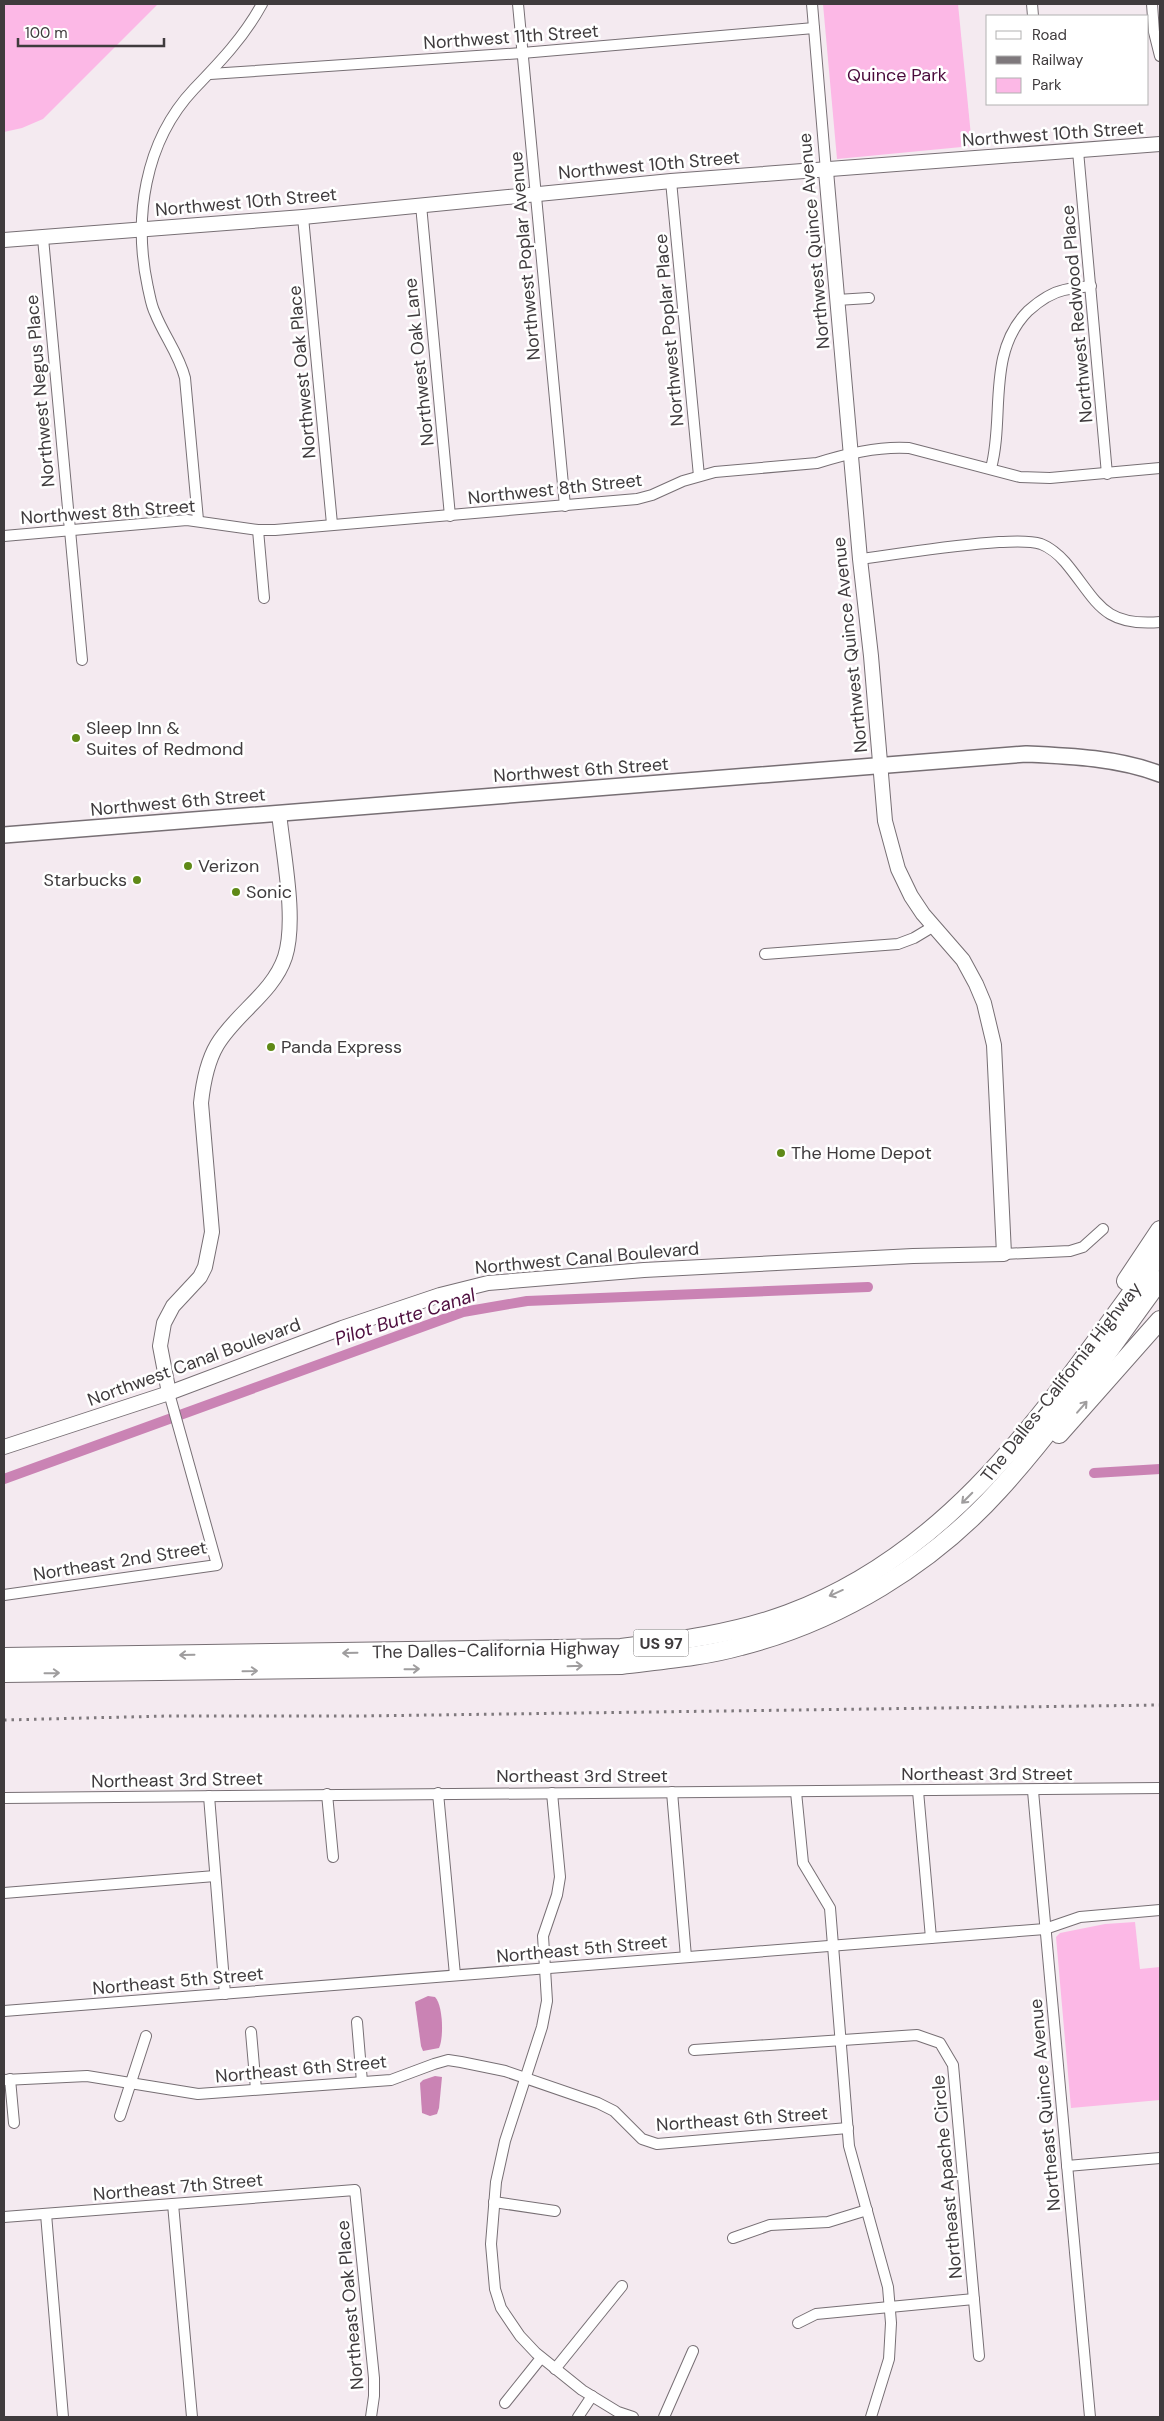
<svg xmlns="http://www.w3.org/2000/svg" width="1164" height="2421" font-family="'DM Sans',sans-serif">
<style>
.green{fill:#fcb8e6}
.water{fill:#ca83b4}
.lines{fill:none;stroke-linecap:round;stroke-linejoin:round}
.canal{stroke:#ca83b4;stroke-width:10}
.street-casing{stroke:#776f74;stroke-width:12}
.secondary-casing{stroke:#776f74;stroke-width:16}
.primary-casing{stroke:#776f74;stroke-width:18}
.highway-casing{stroke:#776f74;stroke-width:20}
.street{stroke:#fff;stroke-width:10}
.secondary{stroke:#fff;stroke-width:14}
.primary{stroke:#fff;stroke-width:15}
.highway{stroke:#fff;stroke-width:18}
.rail{stroke:#7e787c;stroke-width:3;stroke-dasharray:2.5 5;stroke-linecap:butt}
.oneway{stroke:#9f9d9e}
.poi-dot{fill:#5f8917;stroke:#fff;stroke-width:2}
.labels{text-anchor:middle;dominant-baseline:central;stroke-width:5;stroke-linejoin:round;paint-order:stroke}
.shield{fill:#fff;stroke:#797677;stroke-width:1}
.shield-label{font-size:16px;font-weight:bold;fill:#3f3b3d}
.street-label{font-size:18px;fill:#3f3b3d;stroke:#fff}
.park-label{font-size:18px;fill:#4b0a3c;stroke:#fff}
.poi-label{font-size:18px;fill:#3f3b3d;stroke:#fff;text-anchor:start}
.water-label{font-size:19px;font-style:italic;fill:#4e0e3f;stroke:#fff}
</style>
<rect width="100%" height="100%" fill="#f4eaf0"/>
<!-- green -->
<g class="green">
<polygon points="4,4 158,4 43,119 22,128 4,132"/>
<polygon points="823,4 958,4 972,146 837,159"/>
<polygon points="1135,1922 1140,1969 1160,1967 1160,2100 1071,2108 1056,1937 1060,1933 1105,1924"/>
</g>
<!-- water -->
<g class="water">
<path d="M428,1996L435,1997C443,2005 444,2038 439,2048L423,2051L421,2046L415,2002Z"/>
<polygon points="435,2076 442,2077 439,2108 437,2114 430,2116 422,2113 420,2083 423,2080"/>
</g>
<g class="lines">
<!-- canal -->
<g class="canal">
<polyline points="1094,1473 1160,1469"/>
<polyline points="4,1479 463,1312 527,1301 868,1287"/>
</g>
<defs>
<g id="street">
<polyline points="518,4 565,506"/>
<polyline points="812,4 826,171"/>
<polyline points="1032,4 1033,16"/>
<polyline points="1152,4 1154,32 1160,56"/>
<polyline points="210,74 522,53 814,28"/>
<polyline points="1078,151 1107,474"/>
<polyline points="671,181 699,476"/>
<polyline points="421,205 450,516"/>
<polyline points="303,217 332,524"/>
<polyline points="43,238 82,660"/>
<polyline points="837,300 869,298"/>
<path d="M991,468C1005,417 986,353 1028,311C1038,302 1050,293 1064,290C1073,288 1082,287 1091,286"/>
<path d="M198,520L185,378C179,354 164,336 155,313C151,305 150,296 148,288C133,219 144,142 194,89C220,62 244,37 262,4"/>
<polyline points="258,530 264,598"/>
<path d="M4,536L187,520L258,530H275L637,499L652,495L683,481L715,472L817,463C845,454 879,446 909,448L1020,477L1050,478L1160,468"/>
<path d="M860,559C906,553 952,545 999,542C1012,542 1028,540 1041,544C1049,547 1059,555 1065,562C1097,600 1101,627 1160,622"/>
<polyline points="765,954 898,944 914,938 934,926"/>
<polyline points="1004,1254 1070,1251 1083,1247 1103,1229"/>
<polyline points="4,1595 217,1565 169,1393"/>
<polyline points="918,1791 931,1938"/>
<polyline points="1033,1791 1090,2417"/>
<polyline points="672,1792 686,1957"/>
<polyline points="796,1792 803,1863 830,1908 849,2146 888,2287 891,2323 889,2359 871,2417"/>
<polyline points="438,1793 455,1975"/>
<polyline points="552,1793 560,1877 557,1895 543,1936 547,2001 542,2027 505,2141 496,2182 491,2244 495,2289 501,2308 520,2336 536,2353 582,2390 618,2412 633,2417"/>
<polyline points="327,1794 333,1857"/>
<polyline points="209,1796 225,1994"/>
<polyline points="4,1798 1160,1788"/>
<polyline points="4,1893 215,1876"/>
<polyline points="4,2011 1045,1929 1080,1917 1160,1910"/>
<polyline points="357,2022 362,2082"/>
<polyline points="251,2032 256,2089"/>
<polyline points="694,2050 917,2035 940,2043 953,2065 979,2356"/>
<polyline points="10,2079 14,2123"/>
<polyline points="4,2080 87,2076 198,2094 391,2080 434,2064 448,2060 461,2062 505,2071 598,2103 614,2111 642,2139 657,2144 848,2128"/>
<polyline points="120,2116 146,2036"/>
<polyline points="1067,2166 1160,2158"/>
<polyline points="494,2202 555,2211"/>
<polyline points="173,2204 192,2417"/>
<polyline points="46,2214 63,2417"/>
<polyline points="4,2217 355,2190 374,2378 374,2396 371,2417"/>
<polyline points="733,2238 770,2225 828,2222 867,2210"/>
<polyline points="798,2323 816,2314 974,2299"/>
<polyline points="555,2369 622,2286"/>
<polyline points="505,2403 541,2358"/>
<polyline points="578,2417 592,2396"/>
<polyline points="664,2417 693,2351"/>
</g>
<g id="secondary">
<polyline points="4,240 303,217 671,181 1160,144"/>
<path d="M169,1393L160,1346L164,1323L173,1306L200,1277L205,1267L212,1232L201,1103C203,1084 207,1062 217,1045C236,1013 273,993 285,957C297,920 283,853 279,813"/>
<polyline points="4,1447 169,1393 342,1328 440,1295 488,1283 644,1270 913,1256 1004,1254 994,1045 984,1003 976,984 963,960 923,914 911,896 898,869 885,821 871,656 860,559 826,171"/>
</g>
<path id="primary" d="M4,835L1026,754C1071,756 1118,758 1160,774"/>
<g id="highway">
<polyline points="1126,1281 1160,1230"/>
<polyline points="1059,1434 1160,1320"/>
<path d="M4,1657L621,1648C678,1641 734,1634 788,1614C962,1549 1054,1396 1160,1254"/>
<path d="M4,1673L621,1665C661,1660 702,1657 741,1646C839,1621 931,1565 999,1490C1058,1425 1108,1351 1160,1280"/>
</g>
</defs>
<!-- street casing -->
<use href="#street" class="street-casing"/>
<!-- secondary casing -->
<use href="#secondary" class="secondary-casing"/>
<!-- primary casing -->
<use href="#primary" class="primary-casing"/>
<!-- highway casing -->
<use href="#highway" class="highway-casing"/>
<!-- street -->
<use href="#street" class="street"/>
<!-- secondary -->
<use href="#secondary" class="secondary"/>
<!-- primary -->
<use href="#primary" class="primary"/>
<!-- highway -->
<use href="#highway" class="highway"/>
<!-- rail -->
<polyline class="rail" points="4,1720 168,1716 360,1716 1160,1705"/>
</g>
<!-- one-way arrows -->
<defs><path id="oneway-shaft" d="M-6 0H5M1.5-3L5.5 0L1.5 3" fill="none" stroke-width="1.6" stroke-linecap="round" stroke-linejoin="round" transform="scale(1.25)"/></defs>
<g class="oneway">
<use href="#oneway-shaft" transform="translate(1082 1407) rotate(-49)"/>
<use href="#oneway-shaft" transform="translate(967 1498) rotate(135)"/>
<use href="#oneway-shaft" transform="translate(836 1593) rotate(156)"/>
<use href="#oneway-shaft" transform="translate(350 1653) rotate(179)"/>
<use href="#oneway-shaft" transform="translate(187 1655) rotate(179)"/>
<use href="#oneway-shaft" transform="translate(575 1666) rotate(-2)"/>
<use href="#oneway-shaft" transform="translate(412 1669) rotate(-1)"/>
<use href="#oneway-shaft" transform="translate(250 1671) rotate(-1)"/>
<use href="#oneway-shaft" transform="translate(52 1673) rotate(-1)"/>
</g>
<!-- markers -->
<g class="poi-dot">
<circle cx="76" cy="738" r="5"/>
<circle cx="188" cy="866" r="5"/>
<circle cx="137" cy="880" r="5"/>
<circle cx="236" cy="892" r="5"/>
<circle cx="271" cy="1047" r="5"/>
<circle cx="781" cy="1153" r="5"/>
</g>
<g class="labels">
<!-- shield labels -->
<rect class="shield" x="633.5" y="1629.5" width="55" height="27" rx="4"/>
<g class="shield-label">
<text x="661" y="1643">US 97</text>
</g>
<!-- street labels -->
<g class="street-label">
<text transform="translate(511 37) rotate(-4)">Northwest 11th Street</text>
<text transform="translate(1053 134) rotate(-4)">Northwest 10th Street</text>
<text transform="translate(649 165) rotate(-5)">Northwest 10th Street</text>
<text transform="translate(246 202) rotate(-5)">Northwest 10th Street</text>
<text transform="translate(814 241) rotate(-95)">Northwest Quince Avenue</text>
<text transform="translate(525 256) rotate(-95)">Northwest Poplar Avenue</text>
<text transform="translate(1077 314) rotate(-95)">Northwest Redwood Place</text>
<text transform="translate(669 330) rotate(-95)">Northwest Poplar Place</text>
<text transform="translate(419 362) rotate(-96)">Northwest Oak Lane</text>
<text transform="translate(302 372) rotate(-95)">Northwest Oak Place</text>
<text transform="translate(40 391) rotate(-95)">Northwest Negus Place</text>
<text transform="translate(555 489) rotate(-6)">Northwest 8th Street</text>
<text transform="translate(108 512) rotate(-4)">Northwest 8th Street</text>
<text transform="translate(850 645) rotate(-96)">Northwest Quince Avenue</text>
<text transform="translate(581 770) rotate(-4)">Northwest 6th Street</text>
<text transform="translate(178 802) rotate(-5)">Northwest 6th Street</text>
<text transform="translate(587 1258) rotate(-5)">Northwest Canal Boulevard</text>
<text transform="translate(194 1362) rotate(-20)">Northwest Canal Boulevard</text>
<text transform="translate(1061 1382) rotate(-52)">The Dalles-California Highway</text>
<text transform="translate(120 1561) rotate(-9)">Northeast 2nd Street</text>
<text transform="translate(496 1650) rotate(-1)">The Dalles-California Highway</text>
<text x="987" y="1774">Northeast 3rd Street</text>
<text x="582" y="1776">Northeast 3rd Street</text>
<text transform="translate(177 1780) rotate(-1)">Northeast 3rd Street</text>
<text transform="translate(582 1949) rotate(-5)">Northeast 5th Street</text>
<text transform="translate(178 1981) rotate(-5)">Northeast 5th Street</text>
<text transform="translate(301 2069) rotate(-5)">Northeast 6th Street</text>
<text transform="translate(1045 2105) rotate(-95)">Northeast Quince Avenue</text>
<text transform="translate(742 2119) rotate(-4)">Northeast 6th Street</text>
<text transform="translate(947 2177) rotate(-95)">Northeast Apache Circle</text>
<text transform="translate(178 2187) rotate(-5)">Northeast 7th Street</text>
<text transform="translate(350 2305) rotate(-95)">Northeast Oak Place</text>
</g>
<!-- park labels -->
<g class="park-label">
<text x="897" y="75">Quince Park</text>
</g>
<!-- poi labels -->
<g class="poi-label">
<text x="86" y="728">Sleep Inn &amp;<tspan x="86" dy="21">Suites of Redmond</tspan></text>
<text x="198" y="866">Verizon</text>
<text x="127" y="880" text-anchor="end">Starbucks</text>
<text x="246" y="892">Sonic</text>
<text x="281" y="1047">Panda Express</text>
<text x="791" y="1153">The Home Depot</text>
</g>
<!-- water labels -->
<g class="water-label">
<text transform="translate(405 1317) rotate(-18)">Pilot Butte Canal</text>
</g>
</g>
<!-- border -->
<rect width="1164" height="2421" fill="none" stroke="#3f3b3d" stroke-width="10"/>
<!-- legend -->
<rect x="986" y="15" width="162" height="90" fill="#ffffff" stroke="#b2b1b1"/>
<rect x="996" y="31" width="25" height="8" fill="#ffffff" stroke="#b2b1b1"/>
<text x="1032" y="40" font-size="15" fill="#3f3b3d">Road</text>
<rect x="996" y="56" width="25" height="8" fill="#7e787c" stroke="#b2b1b1"/>
<text x="1032" y="65" font-size="15" fill="#3f3b3d">Railway</text>
<rect x="996" y="78" width="25" height="15" fill="#fcb8e6" stroke="#b2b1b1"/>
<text x="1032" y="90" font-size="15" fill="#3f3b3d">Park</text>
<!-- scale -->
<path d="M18 38v8h146v-8" fill="none" stroke="#3f3b3d" stroke-width="2.5"/>
<text x="25" y="38" font-size="15" fill="#3f3b3d" stroke="#ffffff" stroke-width="4" paint-order="stroke">100 m</text>
</svg>
